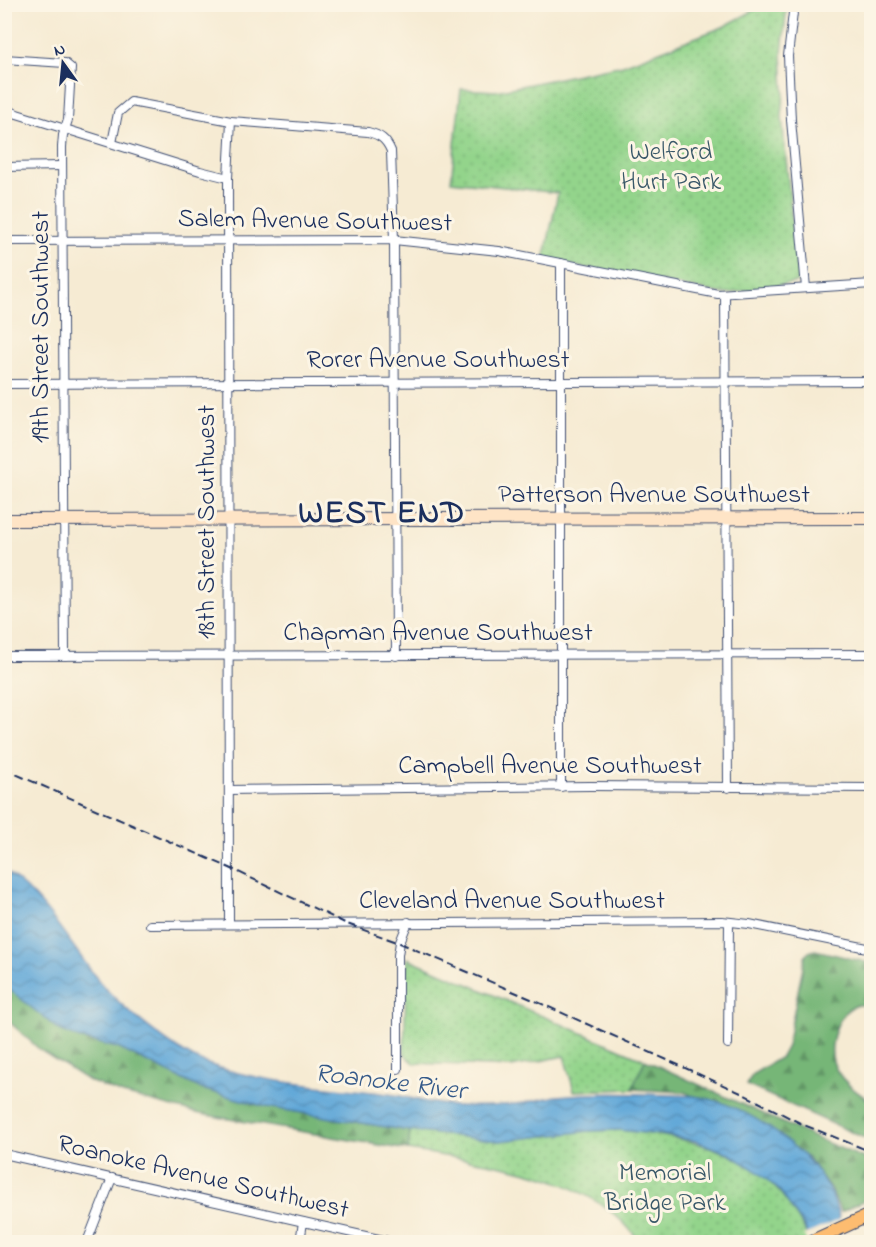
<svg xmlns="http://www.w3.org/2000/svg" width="876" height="1247" font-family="'Indie Flower',sans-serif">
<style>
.green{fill:url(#green-dots);stroke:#578274;stroke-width:1.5}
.forest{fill:url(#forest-firs);stroke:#48726a;stroke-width:1.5}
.water{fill:url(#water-waves);stroke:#3e6c9b;stroke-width:1.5}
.pier{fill:#f6ebd3}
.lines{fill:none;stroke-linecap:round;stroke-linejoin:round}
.minor-casing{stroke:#3c4b70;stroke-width:10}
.secondary-casing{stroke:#3c4b70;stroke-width:14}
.primary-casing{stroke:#3c4b70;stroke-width:14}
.minor{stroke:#fff;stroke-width:8}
.secondary{stroke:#fee4c6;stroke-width:12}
.primary{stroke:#fdbc70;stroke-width:12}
.rail{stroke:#1b2f5e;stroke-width:2;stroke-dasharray:9 4.5;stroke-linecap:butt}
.labels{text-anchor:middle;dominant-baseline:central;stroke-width:6;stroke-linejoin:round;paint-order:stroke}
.park-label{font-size:26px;fill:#395869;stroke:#fcf5e5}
.street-label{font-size:26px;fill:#1b2f5e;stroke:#fcf5e5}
.water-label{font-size:27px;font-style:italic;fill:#345989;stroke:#fcf5e5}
.district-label{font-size:32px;font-weight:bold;letter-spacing:1.5px;fill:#1b2f5e;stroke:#fcf5e5}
</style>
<defs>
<pattern id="green-dots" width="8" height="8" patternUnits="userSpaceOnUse" patternTransform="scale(1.5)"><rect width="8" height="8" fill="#93d48b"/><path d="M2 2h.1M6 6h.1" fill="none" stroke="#7eb67a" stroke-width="1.8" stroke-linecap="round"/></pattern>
<pattern id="forest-firs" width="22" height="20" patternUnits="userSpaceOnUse" patternTransform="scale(1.5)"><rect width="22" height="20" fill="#76b677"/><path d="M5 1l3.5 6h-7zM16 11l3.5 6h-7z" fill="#609465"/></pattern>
<pattern id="water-waves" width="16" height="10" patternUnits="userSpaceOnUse" patternTransform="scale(1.5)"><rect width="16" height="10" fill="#62a8d8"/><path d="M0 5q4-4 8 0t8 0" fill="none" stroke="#5089b2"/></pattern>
</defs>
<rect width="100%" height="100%" fill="#fcf5e5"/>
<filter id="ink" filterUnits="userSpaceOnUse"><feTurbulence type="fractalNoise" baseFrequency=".0167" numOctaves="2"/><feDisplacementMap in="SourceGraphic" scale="12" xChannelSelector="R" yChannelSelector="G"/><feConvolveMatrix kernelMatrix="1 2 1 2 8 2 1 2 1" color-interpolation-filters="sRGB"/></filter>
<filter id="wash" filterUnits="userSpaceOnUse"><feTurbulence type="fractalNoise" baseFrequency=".008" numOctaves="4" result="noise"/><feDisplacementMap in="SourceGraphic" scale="24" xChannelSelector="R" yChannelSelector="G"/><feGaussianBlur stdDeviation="1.35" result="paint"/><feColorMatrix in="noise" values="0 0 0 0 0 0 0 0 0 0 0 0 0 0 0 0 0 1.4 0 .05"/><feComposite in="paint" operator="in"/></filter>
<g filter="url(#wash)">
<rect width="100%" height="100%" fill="#f6ebd3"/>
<!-- green -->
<g class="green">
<polygon points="764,5 787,5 782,53 784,92 782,117 798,282 725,294 544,260 558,193 451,181 461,89 496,91 623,65 723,27"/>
<polygon points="407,958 645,1060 632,1089 574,1091 564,1056 512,1067 414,1063 404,1054"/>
<path d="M619,1130C684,1137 751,1148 790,1206C798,1219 805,1228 810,1242H640C588,1170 489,1164 408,1150L410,1131L499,1141L589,1131Z"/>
</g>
<!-- forest -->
<g class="forest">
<path d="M815,950L871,963V1007C867,1006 862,1004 858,1005C838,1009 828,1044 833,1061C837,1078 857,1093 871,1101V1141L746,1085L753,1074L781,1057L787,1046L805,956L809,952Z"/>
<polygon points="4,986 78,1038 118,1048 202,1089 267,1107 410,1131 408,1150 200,1114 123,1094 89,1081 40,1050 5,1018"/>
<polygon points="645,1060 818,1139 871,1161 871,1197 841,1212 830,1188 808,1158 710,1099 693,1096 684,1092 632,1089"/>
</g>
<!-- water -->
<path class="water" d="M4,870C45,899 66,938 95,976C115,1003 174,1051 205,1063C262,1084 327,1086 388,1094C411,1097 434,1105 457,1106C479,1107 501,1106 523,1103C534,1101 546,1098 557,1096C586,1093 614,1093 643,1094C659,1095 676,1095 693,1096C729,1100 763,1121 791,1144C823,1171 840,1200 843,1242H810L805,1228L780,1191L758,1172L728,1153L696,1141L663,1135L619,1130L589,1131L499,1141L410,1131L267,1107L202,1089L118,1048L78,1038L58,1029L5,986Z"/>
<!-- pier -->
<polygon class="pier" points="843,1218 846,1239 838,1242 807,1242 804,1235"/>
</g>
<g filter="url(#ink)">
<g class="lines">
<defs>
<g id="minor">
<polyline points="794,4 788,56 791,120 806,288"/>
<polyline points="4,59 65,63 71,68 68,120 63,135 62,147 65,656"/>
<polyline points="4,108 17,114 200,171 228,178"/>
<path d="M112,143L118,113L131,102L231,121L368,132C380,135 386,139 391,151L394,240L396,656"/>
<polyline points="4,167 62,166"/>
<polyline points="4,241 394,240 499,251 718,294 872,284"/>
<polyline points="561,263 561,787"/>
<polyline points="725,294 728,788"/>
<polyline points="4,384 872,381"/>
<polyline points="4,656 872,654"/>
<polyline points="229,790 590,786 872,788"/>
<polyline points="229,924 228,178 231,121"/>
<polyline points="150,925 722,921 749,924 872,949"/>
<polyline points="728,1044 729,922"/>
<polyline points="398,1069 398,955 400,942 408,922"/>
<polyline points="4,1154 392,1242"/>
<polyline points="87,1242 112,1178"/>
<polyline points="300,1242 303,1222"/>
</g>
<polyline id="secondary" points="4,520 872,518"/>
<polyline id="primary" points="810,1242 872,1214"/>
</defs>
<!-- minor casing -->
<use href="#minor" class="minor-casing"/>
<!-- secondary casing -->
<use href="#secondary" class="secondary-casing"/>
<!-- primary casing -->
<use href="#primary" class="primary-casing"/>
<!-- minor -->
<use href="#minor" class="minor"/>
<!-- secondary -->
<use href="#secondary" class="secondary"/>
<!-- primary -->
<use href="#primary" class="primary"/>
<!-- rail -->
<g class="rail">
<polyline points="432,4 506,7 547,4"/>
<polyline points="4,769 230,868 347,924 400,943 531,999 741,1093 804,1125 872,1152"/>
</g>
</g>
</g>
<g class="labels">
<!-- park labels -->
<g class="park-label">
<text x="671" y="153">Welford<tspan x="671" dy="30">Hurt Park</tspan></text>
<text x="665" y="1174">Memorial<tspan x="665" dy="30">Bridge Park</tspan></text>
</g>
<!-- street labels -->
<g class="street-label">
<text transform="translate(315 222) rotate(1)">Salem Avenue Southwest</text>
<text transform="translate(42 327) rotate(-90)">19th Street Southwest</text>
<text x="438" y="361">Rorer Avenue Southwest</text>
<text x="654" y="496">Patterson Avenue Southwest</text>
<text transform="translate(208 522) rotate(-90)">18th Street Southwest</text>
<text x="438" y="634">Chapman Avenue Southwest</text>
<text x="550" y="767">Campbell Avenue Southwest</text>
<text x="512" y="902">Cleveland Avenue Southwest</text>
<text transform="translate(203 1178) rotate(13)">Roanoke Avenue Southwest</text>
</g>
<!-- water labels -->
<g class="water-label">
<text transform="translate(390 1083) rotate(7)">Roanoke River</text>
</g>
<!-- district labels -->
<g class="district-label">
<text x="382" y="514">WEST END</text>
</g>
</g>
<!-- margin -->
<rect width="876" height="1247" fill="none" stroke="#fcf5e5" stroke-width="24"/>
<!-- north arrow -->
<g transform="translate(63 63) rotate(345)" stroke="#fcf5e5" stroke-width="4.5" paint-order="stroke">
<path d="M0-4.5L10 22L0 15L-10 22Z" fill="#1b2f5e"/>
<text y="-9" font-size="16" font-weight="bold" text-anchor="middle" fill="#1b2f5e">N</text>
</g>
</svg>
